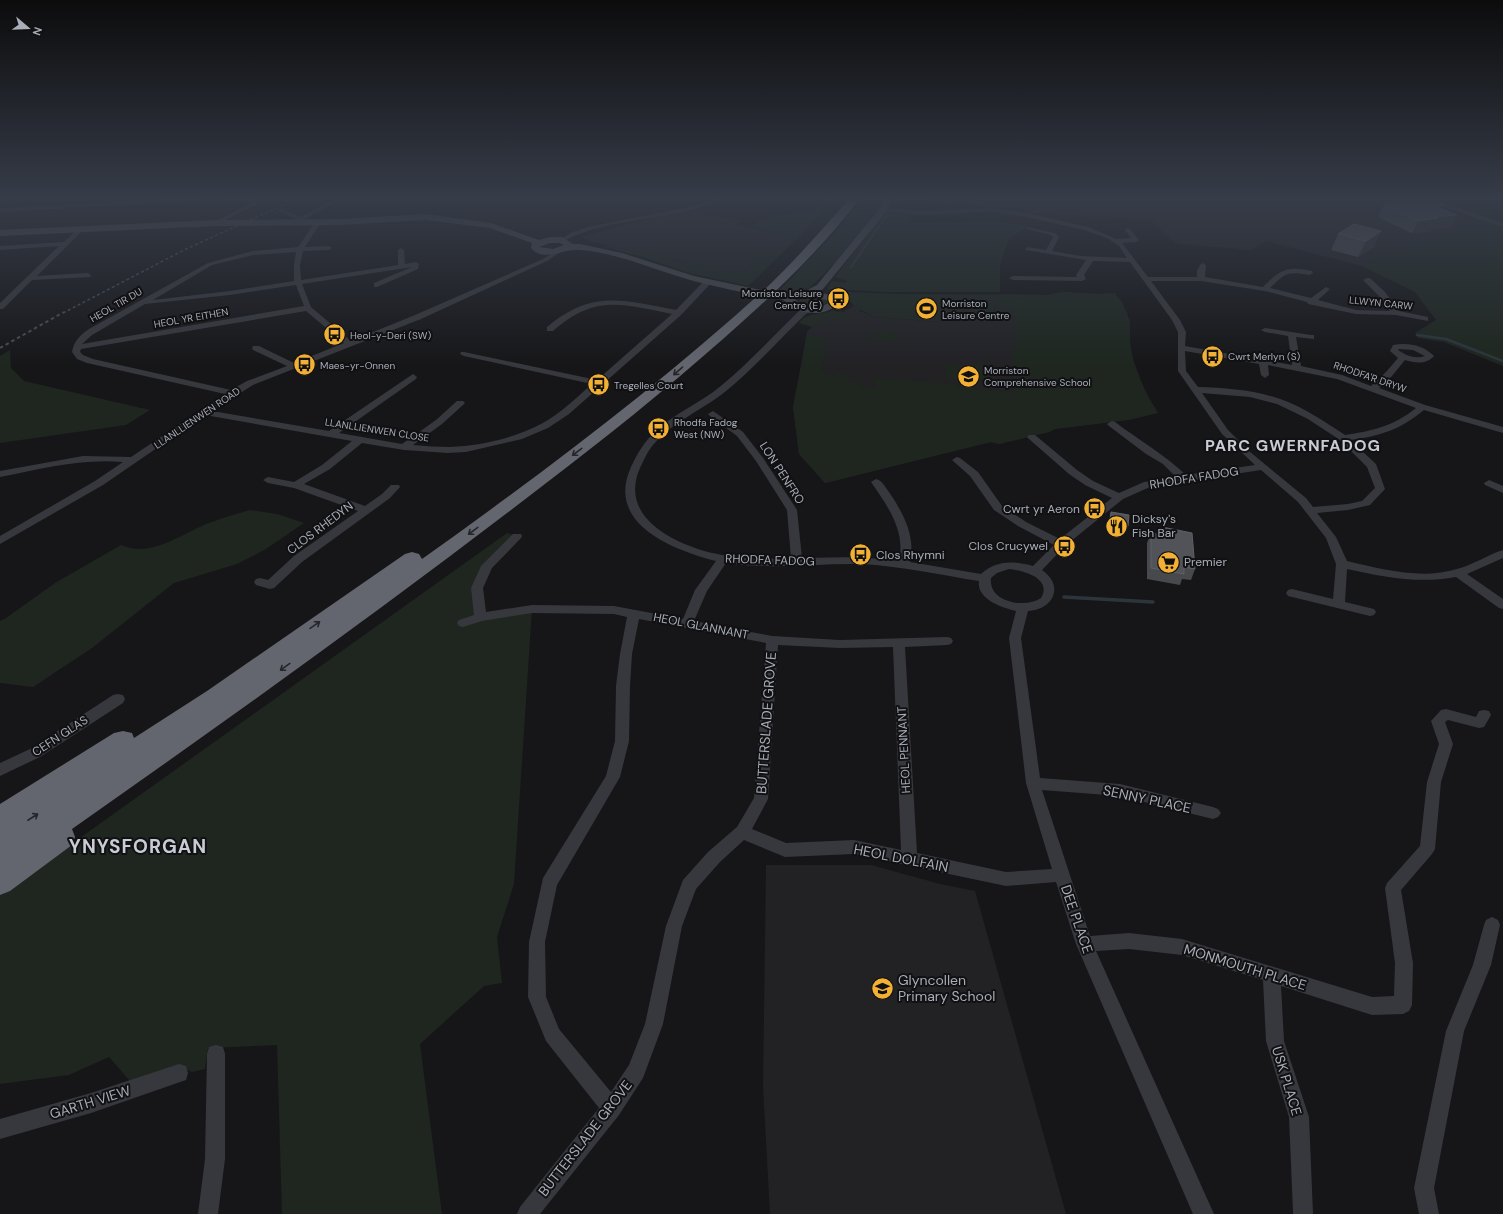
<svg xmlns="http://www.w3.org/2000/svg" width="1503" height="1214" font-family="'DM Sans',sans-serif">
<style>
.built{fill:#222225}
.green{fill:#1e261f}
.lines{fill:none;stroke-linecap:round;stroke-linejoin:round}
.stream-far2{stroke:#2c353c;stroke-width:2}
.stream-far1{stroke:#2c353c;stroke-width:2.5}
.stream{stroke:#2c353c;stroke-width:3.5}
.street{fill:#37383d;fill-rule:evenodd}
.secondary{fill:#45474d;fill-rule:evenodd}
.highway{fill:#63666e;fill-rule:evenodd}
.rail-far1{stroke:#4a4c52;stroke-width:1.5;stroke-dasharray:3 2.5;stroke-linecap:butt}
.rail{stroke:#4a4c52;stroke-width:2;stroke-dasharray:3.5 3;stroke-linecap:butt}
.wall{fill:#47494d}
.shaded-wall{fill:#2f3033}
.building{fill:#525359;stroke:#5f6168}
.oneway{stroke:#26262a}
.labels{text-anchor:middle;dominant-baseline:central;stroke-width:4;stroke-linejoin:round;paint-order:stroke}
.far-poi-label{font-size:10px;fill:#a8adb8;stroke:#111113;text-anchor:start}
.far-street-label{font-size:10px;fill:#a8adb8;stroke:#111113}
.street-label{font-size:12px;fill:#a8adb8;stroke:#111113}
.poi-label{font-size:12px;fill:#a8adb8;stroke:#111113;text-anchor:start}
.near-street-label{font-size:14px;fill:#a8adb8;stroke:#111113}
.near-poi-label{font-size:14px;fill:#a8adb8;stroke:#111113;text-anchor:start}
.district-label{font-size:16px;font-weight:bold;letter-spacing:1px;fill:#c9ccd4;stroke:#111113}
.near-district-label{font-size:19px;font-weight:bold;letter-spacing:1px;fill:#c9ccd4;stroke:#111113}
</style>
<rect width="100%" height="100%" fill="#161618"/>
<!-- built -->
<g class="built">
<polygon points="976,197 1415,197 1474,220 1437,240 1398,252 1362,266 1266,241 1251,250 1180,244 1175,243 1150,220 1035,213 1015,208 975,202"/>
<polygon points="699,210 707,212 705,214 742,221 736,224 788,237 740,274 593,242 581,237 636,222"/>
<polygon points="1062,292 1098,294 1116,293 1115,294 1122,302 1130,321 1130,344 1134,362 1147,396 1158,413 1128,420 1055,429 1049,432 999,444 991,442 825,483 799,454 793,407 807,332 813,326 851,308 853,305 859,306 860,311 874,317 941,322 942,314 950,314 950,317 995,319 994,302 999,294 1048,295"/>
<polygon points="766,865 871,865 940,884 975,891 1066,1214 770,1214 763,1086"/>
</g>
<!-- green -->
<g class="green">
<polygon points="822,197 836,197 804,232 748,286 689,273 643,257 606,247 606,245 740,274 788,237 750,226 765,219 812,209"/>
<polygon points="864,197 886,197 877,210 837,260 815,283 809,288 795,292 779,291 842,225"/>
<polygon points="1430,197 1503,197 1503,366 1444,342 1418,338 1415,333 1436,320 1415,292 1362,266 1398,252 1437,240 1474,220 1469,212"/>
<polygon points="929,202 979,204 1015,208 1042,215 1004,210 969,209 897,210 899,206"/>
<polygon points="891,213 911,214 909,223 917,223 995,221 1029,226 1009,239 1000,265 1000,292 886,292 827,289 832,281 846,283 847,281 835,277 883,215"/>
<path d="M827,291L899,294L1048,295L1062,292L1098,294L1116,293L1115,294C1136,317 1126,333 1133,360C1138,379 1148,396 1158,413L1128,420L1055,429L1049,432L999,444L991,442L825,483L799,454L793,407L807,336L827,337L821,370L834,376L836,372L846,373L845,376L850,377L848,381L858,383L860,387L875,389L876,378L954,384L961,388L1015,393L1013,388L1012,350L1017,347L1015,322L1013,310L1000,309L999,302H994L995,319L950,317V314H942L941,322L874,317L855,307L858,306L853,305L851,302H846Z"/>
<path d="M808,296L823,298L827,302C820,311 807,307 799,302L800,299Z"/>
<path d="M833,310L838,312L841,311L843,312L841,313L852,317L854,323H846L831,318L812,327L799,323C808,311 821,316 833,310Z"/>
<polygon points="885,330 889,330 901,341 868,339 868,336"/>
<polygon points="10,350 11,368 24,381 150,410 126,425 0,443 0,356"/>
<polygon points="944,364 963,365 967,379 947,379"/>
<polygon points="967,365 986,365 991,380 971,379"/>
<path d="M250,510L277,514L304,523L266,549L237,564L174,583L92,648L33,687L0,683V621L6,618L55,583L121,545C151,559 182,533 209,523C222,518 236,514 250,510Z"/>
<polygon points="507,533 517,536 487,566 477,588 480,617 532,609 514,884 497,937 502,983 484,986 420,1044 442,1214 282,1214 277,1045 208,1048 205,1069 192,1072 176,1065 137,1089 109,1057 69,1075 0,1084 0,895"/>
</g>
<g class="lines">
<!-- stream-far2 -->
<g class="stream-far2">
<polyline points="898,198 1007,206"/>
<polyline points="851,267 899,197"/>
</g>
<!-- stream-far1 -->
<polyline class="stream-far1" points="1417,335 1446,339 1503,361"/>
<!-- stream -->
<polyline class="stream" points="1064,597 1153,602"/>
<!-- street -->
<g class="street">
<polygon points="197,197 209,197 187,202 0,212 0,208"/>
<polygon points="338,197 345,197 294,225 291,223 296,219 277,210 282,209 301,217"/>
<path d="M719,197H726C718,203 705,206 695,209C653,221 602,220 564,241L559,240L573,232L588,227L684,208Z"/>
<polygon points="1419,197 1427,197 1503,223 1503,227 1448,209"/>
<polygon points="252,203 257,204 217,224 212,223"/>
<path d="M883,208L920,211L988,208L1022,212L1088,227L1116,239L1131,238L1125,230L1128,228L1130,229L1139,240L1136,242L1122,243L1148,277H1197V270L1201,264L1203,263L1206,265L1205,277L1263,287C1281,269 1287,266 1312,271L1313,273L1309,275C1287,271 1285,273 1270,288L1311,298L1326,287L1330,289L1318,300L1356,310L1390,311L1379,296L1363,280L1367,278H1370L1385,292L1399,311L1428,317V321L1396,315L1356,314L1308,304L1307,302L1265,291L1201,281H1151L1180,320L1186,332L1185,346L1292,365L1288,336L1265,332L1261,330L1265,328L1311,335H1314V339L1296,337L1301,366L1342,375L1371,386L1386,372L1398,358L1390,351L1393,345C1407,342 1424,345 1434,356C1426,365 1415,363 1405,360L1392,376L1379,388L1425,405L1503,427V433L1424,410C1400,430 1380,436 1350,440L1376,464L1385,489L1370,505L1348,510L1317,513L1336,537L1347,561C1381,569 1422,580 1457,569C1473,565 1487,555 1503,550V558L1467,574L1503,599V609L1499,608L1456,577C1419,584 1383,577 1347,569L1345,602L1374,609L1376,612L1374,615L1370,616L1288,596L1286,593L1288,590L1292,589L1333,599L1336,564L1326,538L1298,502L1261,470L1150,487L1123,499L1065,546L1042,570C1065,586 1053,610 1028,611L1021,638L1040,778L1120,784L1213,807L1218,809L1221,813L1218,817L1213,819L1120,796L1042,790L1090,936L1129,933L1182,939L1372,997L1394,996L1395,963L1385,888L1387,883L1420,846L1427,782L1439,744L1431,721L1441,710L1446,709L1476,717L1479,711L1484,710L1489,711L1491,715L1484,727L1479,728L1448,720L1445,722L1453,744L1441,782L1435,849L1432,854L1401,890L1413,963L1412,1005L1409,1011L1403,1014L1372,1015L1281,986L1284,1041L1309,1117L1313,1214H1293V1212L1289,1117L1266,1041L1263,980L1182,955L1129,949L1096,951L1214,1214H1193L1076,944L1056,882L1006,886L854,854L785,857L744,840L720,862L696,889L682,926L663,1024L643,1078L619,1115L540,1214H517L520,1207L599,1108L546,1041L528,997L529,942L543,878L606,776L615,741L616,686L620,654L627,617L614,614L532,613L482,621L463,627L459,626L457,623L459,620L474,615L471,588L481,566L513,534H521L522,536L521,538L492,568L483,588L486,612L532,605L614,606L683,619L695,590L716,561C673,550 605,524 631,467C637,454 644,442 655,432C674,413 701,403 722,385C751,361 776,333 803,307H806L810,309L809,311C781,337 756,367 726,391C703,410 673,421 653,445C647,452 644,460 640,468C616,522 686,550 728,556C749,560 770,559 791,558L787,510L756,461L737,436L710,416L708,414L713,411L743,432L763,458L797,510L802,558L859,557L899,561C906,531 887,505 871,482L876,479C882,480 885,487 889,492C903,513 916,536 910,562L981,574C997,560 1014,561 1033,566L1054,545L1018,526L994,510L970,476L952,460L957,457L960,458L978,472L1002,506L1026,522L1060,539L1112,498L1085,485L1069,474L1029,439L1027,437L1029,435H1035L1077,470L1093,481L1119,493L1144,482L1176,477L1163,464L1146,454L1109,426L1107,424L1112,421L1115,422C1139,440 1165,455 1186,475L1255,465L1222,434L1178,371V332L1172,320L1130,262L1093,261L1084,275L1086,279L1082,281L1013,280L1009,278L1013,276L1077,277L1076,275L1086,260L1026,250L1025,249L1028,247L1046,250L1053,237L1051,235L1027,229V227L1055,233L1059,237L1052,251L1081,256L1127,258L1119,246L1107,238L1084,230L1022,216L988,212L920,215L881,211L880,210ZM1399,349L1413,350L1425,356C1415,359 1407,356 1398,350ZM1185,351L1259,364L1261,375L1265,378L1269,375L1268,365L1337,379L1416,408C1394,426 1372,431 1345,435C1325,422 1305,408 1283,400C1256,390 1227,388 1198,387L1186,371ZM1202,393L1250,397L1277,404L1308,419L1340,440L1367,467L1375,488L1362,501L1348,504L1313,507L1306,498L1250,452L1228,430ZM726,563C771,570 816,563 861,564C901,566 940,575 979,581C976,599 1003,608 1016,611L1009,638L1026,783L1052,869L1006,872L917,853L905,647L947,645L951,644L953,641L951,638L947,637L840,640L772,636L694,621L707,591ZM1009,569C1022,570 1053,578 1041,598C1025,609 988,602 991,578L997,573ZM639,619L766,643L754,798L737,827L708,852L683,880L666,926L645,1024L629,1065L611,1092L559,1029L546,997L545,942L557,885L620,777L629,741L630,686L632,654ZM778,645L840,648L893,647L901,850L854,840L786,843L752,829L768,799Z"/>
<path d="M318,220L321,222L305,247L329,246L332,248L329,250L303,251L300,265L301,280L398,265V250L401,248L404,250L405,264L416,262L419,264L418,269L377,287H374V283L412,267L302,284L311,307L351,341L415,315L543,259L557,250L562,251L547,261L421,319L253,385L212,411L329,431L413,374L417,377L416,379L339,433L402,444L436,420L457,401H463L465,403L463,405L442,424L413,445C425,446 438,447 450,447C480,446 515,438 541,424C560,414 576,398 592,384L464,356L460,354L461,352H464L597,380L672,314C622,304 595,294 553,331H547V327C592,289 623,300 676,310L705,280H711L712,282L681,315L569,414L548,428L522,439L466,452L448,453L404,450L362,443L330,469L304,484L365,506L382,494L391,485H399L400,487L390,498L302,562L274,588L270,589L256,585L254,582L256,579L260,578L268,580L294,556L358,511L294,488L268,483L263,480L268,477L294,482L322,465L352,441L205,415L103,485L0,544V536L95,481L123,462C82,458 40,469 0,477V471L83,456L131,457L225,394L87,363L77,359L72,352C74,341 80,335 89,329L208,263L253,251L298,247L316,221ZM296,252L294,265V281L230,291L153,300L212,265L253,255ZM296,285L304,306L82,344L92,335L145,304L230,295ZM306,311L344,343L294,363L259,346H253L252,348L253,350L287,366L247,381L231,390L93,359L83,355L80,352L81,349Z"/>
<polygon points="80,227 85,228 37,276 87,273 91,275 90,277 32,280 3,309 0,309 0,303 59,246 0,250 0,246 64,242"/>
<polygon points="1489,480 1503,486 1503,493 1485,485 1484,483"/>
<polygon points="118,694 123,695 125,699 123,703 40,757 0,776 0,763 30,749 113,695"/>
<polygon points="1492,917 1498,920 1500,925 1491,965 1464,1031 1434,1188 1439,1214 1419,1214 1414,1188 1446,1031 1473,965 1484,925 1486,920"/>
<polygon points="216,1045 223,1047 225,1054 225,1159 218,1214 198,1214 205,1159 207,1054 209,1047"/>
<polygon points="179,1064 186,1066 188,1073 186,1080 91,1113 0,1139 0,1119 91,1093"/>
</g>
<!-- secondary -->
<g class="secondary">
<polygon points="221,197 253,198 256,198 258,204 254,206 251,206 249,202 225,199"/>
<path d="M886,197H894L886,212L823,289L818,292L834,296L838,303C828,316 807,315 793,308C789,305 785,300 781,299C774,296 764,296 757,295C740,292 723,288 706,284C664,275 623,253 580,250C564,248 544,263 531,248L532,243L490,228L425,220L340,225L215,226L0,236V230L215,220L340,219L425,214L491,223L539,240L550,237H562L573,244H580L622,253L694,276L756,289L784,293L803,292L817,285L879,209ZM550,243H560L564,245L553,249L539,247ZM815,297L826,300L828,303C817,311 803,306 793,298Z"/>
</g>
<!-- highway -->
<path class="highway" d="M851,197H861C821,250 773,295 723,339C664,391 603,440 541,487C388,605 230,718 72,829L75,837L72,845L10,891L0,895V804L114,733L123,731L132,733L134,738L207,691L405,554L412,552L419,554L422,559C540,475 657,387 764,290C795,261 823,228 851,197Z"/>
<!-- rail-far1 -->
<polyline class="rail-far1" points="63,313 186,249 301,197"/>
<!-- rail -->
<polyline class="rail" points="0,348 64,312"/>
</g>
<!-- wall -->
<g class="wall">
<polygon points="1384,204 1446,205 1443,209 1457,215 1451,227 1432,230 1431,231 1412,233 1379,218 1380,217 1378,216"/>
<polygon points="1354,224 1374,247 1358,257 1331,250 1338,234"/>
<polygon points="1111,512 1128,526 1126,533 1108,530 1109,519"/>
<polygon points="1162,527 1195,569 1191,580 1182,579 1180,585 1147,579 1147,543 1151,533 1159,534"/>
</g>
<!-- shaded-wall -->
<g class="shaded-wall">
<polygon points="1446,205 1440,217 1457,215 1451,227 1432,230 1431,231 1412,233 1418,221 1436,206"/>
<polygon points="1381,231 1374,247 1358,257 1366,241"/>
</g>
<!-- building -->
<g class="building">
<polygon points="1427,197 1446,205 1436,206 1457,215 1435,217 1438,218 1418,221 1384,206 1388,206 1384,204"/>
<polygon points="1354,224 1381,231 1366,241 1338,234"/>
<polygon points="1111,512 1129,515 1128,526 1110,523"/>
<polygon points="1162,527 1192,533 1195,569 1184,567 1184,574 1151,568 1151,533 1162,535"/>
</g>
<!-- one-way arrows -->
<defs><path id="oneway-shaft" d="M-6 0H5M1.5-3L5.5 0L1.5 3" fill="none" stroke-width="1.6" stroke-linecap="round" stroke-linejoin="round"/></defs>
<g class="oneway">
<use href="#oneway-shaft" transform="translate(678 371) rotate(139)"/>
<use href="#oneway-shaft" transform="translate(577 452) rotate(143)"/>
<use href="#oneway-shaft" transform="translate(473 531) rotate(143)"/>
<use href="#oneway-shaft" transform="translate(315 625) rotate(-35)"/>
<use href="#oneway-shaft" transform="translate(285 667) rotate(144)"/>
<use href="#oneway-shaft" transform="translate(33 817) rotate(-33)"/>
</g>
<!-- sky -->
<linearGradient id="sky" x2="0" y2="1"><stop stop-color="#0c0c0d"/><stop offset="0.54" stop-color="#363c48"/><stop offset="1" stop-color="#363c48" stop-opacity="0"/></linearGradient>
<rect width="1503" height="367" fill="url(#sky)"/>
<!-- icons -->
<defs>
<symbol id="bus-disc" viewBox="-11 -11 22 22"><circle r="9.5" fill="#f2b134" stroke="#111113"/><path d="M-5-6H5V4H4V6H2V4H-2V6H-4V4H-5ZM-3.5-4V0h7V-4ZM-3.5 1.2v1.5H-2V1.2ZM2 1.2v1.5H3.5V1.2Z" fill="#111"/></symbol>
<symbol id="stadium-disc" viewBox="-11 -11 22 22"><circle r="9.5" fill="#f2b134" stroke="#111113"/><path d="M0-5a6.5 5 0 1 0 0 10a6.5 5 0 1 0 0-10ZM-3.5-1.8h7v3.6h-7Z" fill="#111"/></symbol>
<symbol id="school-disc" viewBox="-11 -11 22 22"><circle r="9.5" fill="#f2b134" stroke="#111113"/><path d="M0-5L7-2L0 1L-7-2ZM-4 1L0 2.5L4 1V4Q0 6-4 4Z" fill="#111"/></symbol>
<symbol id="restaurant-disc" viewBox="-11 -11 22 22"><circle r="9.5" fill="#f2b134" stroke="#111113"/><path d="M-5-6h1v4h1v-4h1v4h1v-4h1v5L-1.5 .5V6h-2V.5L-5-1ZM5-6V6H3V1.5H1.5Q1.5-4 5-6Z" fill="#111"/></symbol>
<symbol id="supermarket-disc" viewBox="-11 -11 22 22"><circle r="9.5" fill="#f2b134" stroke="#111113"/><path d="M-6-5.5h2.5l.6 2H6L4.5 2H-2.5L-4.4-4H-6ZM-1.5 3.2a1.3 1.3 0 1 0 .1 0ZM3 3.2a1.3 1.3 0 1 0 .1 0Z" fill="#111"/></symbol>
</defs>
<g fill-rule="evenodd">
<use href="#bus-disc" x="826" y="286" width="25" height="25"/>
<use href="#stadium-disc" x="914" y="296" width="25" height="25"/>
<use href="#bus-disc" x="322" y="322" width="25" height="25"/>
<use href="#bus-disc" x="1200" y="344" width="25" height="25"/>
<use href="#bus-disc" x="292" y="352" width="25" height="25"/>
<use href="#school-disc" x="956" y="364" width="25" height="25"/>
<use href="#bus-disc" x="586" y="372" width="25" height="25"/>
<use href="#bus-disc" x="646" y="416" width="25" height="25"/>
<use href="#bus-disc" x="1082" y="496" width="25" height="25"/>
<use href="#restaurant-disc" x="1104" y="514" width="25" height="25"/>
<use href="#bus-disc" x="1052" y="534" width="25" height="25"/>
<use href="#bus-disc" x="848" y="542" width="25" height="25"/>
<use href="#supermarket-disc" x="1156" y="550" width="25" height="25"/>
<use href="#school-disc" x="870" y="976" width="25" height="25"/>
</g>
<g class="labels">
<!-- far-poi labels -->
<g class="far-poi-label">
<text x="822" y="293" text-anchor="end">Morriston Leisure<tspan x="822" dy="12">Centre (E)</tspan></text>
<text x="942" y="303">Morriston<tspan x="942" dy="12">Leisure Centre</tspan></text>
<text x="350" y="335">Heol-y-Deri (SW)</text>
<text x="1228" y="356">Cwrt Merlyn (S)</text>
<text x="320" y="365">Maes-yr-Onnen</text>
<text x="984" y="370">Morriston<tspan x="984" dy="12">Comprehensive School</tspan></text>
<text x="614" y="385">Tregelles Court</text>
<text x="674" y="422">Rhodfa Fadog<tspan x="674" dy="12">West (NW)</tspan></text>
</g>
<!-- far-street labels -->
<g class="far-street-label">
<text transform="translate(1381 303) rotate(6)">LLWYN CARW</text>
<text transform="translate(116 305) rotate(-30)">HEOL TIR DU</text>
<text transform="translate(191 318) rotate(-10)">HEOL YR EITHEN</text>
<text transform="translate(1370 377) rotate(19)">RHODFA'R DRYW</text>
<text transform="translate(197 418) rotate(-34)">LLANLLIENWEN ROAD</text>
<text transform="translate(377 430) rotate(9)">LLANLLIENWEN CLOSE</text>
</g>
<!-- street labels -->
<g class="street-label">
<text transform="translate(782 473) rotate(57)">LON PENFRO</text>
<text transform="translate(1194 478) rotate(-9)">RHODFA FADOG</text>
<text transform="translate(320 528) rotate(-37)">CLOS RHEDYN</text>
<text transform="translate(770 560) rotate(2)">RHODFA FADOG</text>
<text transform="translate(701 626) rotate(11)">HEOL GLANNANT</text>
<text transform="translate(60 736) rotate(-33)">CEFN GLAS</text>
<text transform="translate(904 750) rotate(-93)">HEOL PENNANT</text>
</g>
<!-- poi labels -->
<g class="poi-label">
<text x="1080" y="509" text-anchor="end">Cwrt yr Aeron</text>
<text x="1132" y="519">Dicksy's<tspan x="1132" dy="14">Fish Bar</tspan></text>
<text x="1048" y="546" text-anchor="end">Clos Crucywel</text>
<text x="876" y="555">Clos Rhymni</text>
<text x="1184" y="562">Premier</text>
</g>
<!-- near-street labels -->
<g class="near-street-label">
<text transform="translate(766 723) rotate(-86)">BUTTERSLADE GROVE</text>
<text transform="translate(1147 799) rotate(12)">SENNY PLACE</text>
<text transform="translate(901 858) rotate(11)">HEOL DOLFAIN</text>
<text transform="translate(1077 919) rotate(71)">DEE PLACE</text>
<text transform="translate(1245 967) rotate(17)">MONMOUTH PLACE</text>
<text transform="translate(1287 1081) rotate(73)">USK PLACE</text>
<text transform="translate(90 1102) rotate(-17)">GARTH VIEW</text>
<text transform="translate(585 1138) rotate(-52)">BUTTERSLADE GROVE</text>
</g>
<!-- near-poi labels -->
<g class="near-poi-label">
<text x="898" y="980">Glyncollen<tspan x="898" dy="16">Primary School</tspan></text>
</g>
<!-- district labels -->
<g class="district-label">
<text x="1293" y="445">PARC GWERNFADOG</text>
</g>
<!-- near-district labels -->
<g class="near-district-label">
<text x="138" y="846">YNYSFORGAN</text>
</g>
</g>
<!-- north arrow -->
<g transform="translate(28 28) rotate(109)" stroke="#111113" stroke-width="3" paint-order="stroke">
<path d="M0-3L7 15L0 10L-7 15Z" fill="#a8adb8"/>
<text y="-6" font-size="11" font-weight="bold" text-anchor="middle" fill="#a8adb8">N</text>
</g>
</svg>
